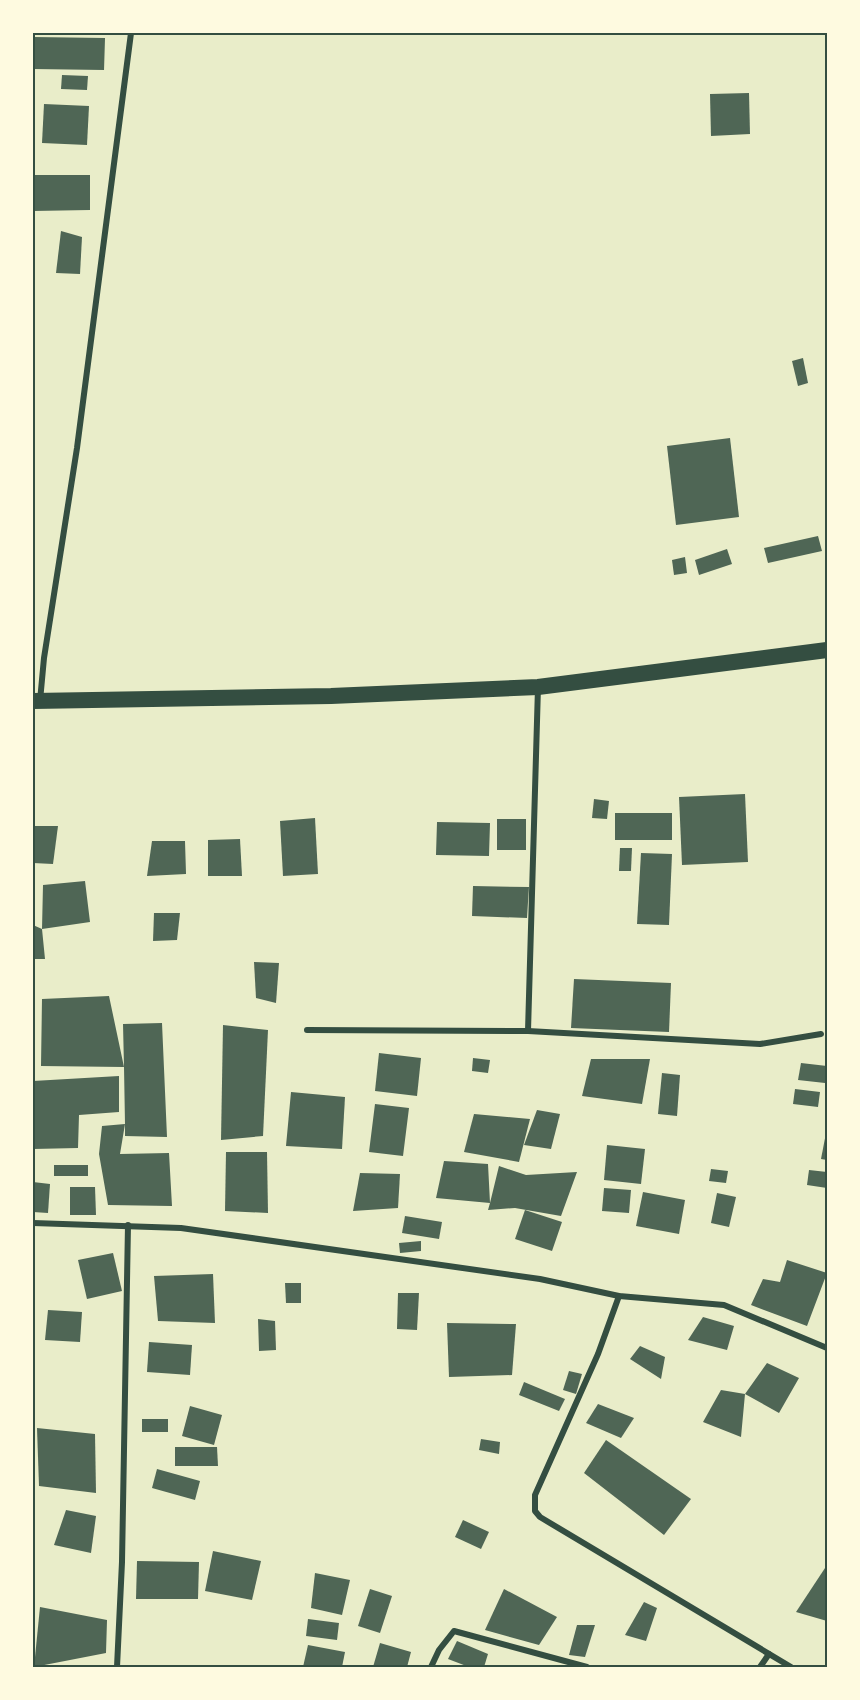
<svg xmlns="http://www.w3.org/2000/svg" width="860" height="1700" font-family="Georgia,serif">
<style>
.building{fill:#4f6655}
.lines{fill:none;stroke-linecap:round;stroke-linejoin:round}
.minor{stroke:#344e41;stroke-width:6}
.trunk{stroke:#344e41;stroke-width:16}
.neatline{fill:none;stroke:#344e41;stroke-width:2}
</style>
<rect width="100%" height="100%" fill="#e9edc9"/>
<!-- building -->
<g class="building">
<polygon points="33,37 105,38 104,70 33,69"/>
<polygon points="62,75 88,76 87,90 61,89"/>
<polygon points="749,93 750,134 711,136 710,94"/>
<polygon points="44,104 89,106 87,145 42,143"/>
<polygon points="33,175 90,175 90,210 33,211"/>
<polygon points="61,231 82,237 80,274 56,273"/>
<polygon points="803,358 808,383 798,386 792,361"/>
<polygon points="730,438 739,517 676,525 667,446"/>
<polygon points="818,536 822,551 768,563 764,548"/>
<polygon points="727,549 732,564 699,575 695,560"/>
<polygon points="685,557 687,573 674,575 672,560"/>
<polygon points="745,794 748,862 682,865 679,797"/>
<polygon points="594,799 609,801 607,819 592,818"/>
<rect x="615" y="813" width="57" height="27"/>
<polygon points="315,818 318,874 283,876 280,821"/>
<rect x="497" y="819" width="29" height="31"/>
<polygon points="437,822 490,823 489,856 436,855"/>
<polygon points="33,826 58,826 53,864 33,863"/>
<polygon points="240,839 242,876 208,876 208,840"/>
<polygon points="152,841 185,841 186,874 147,876"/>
<polygon points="620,848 632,848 631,871 619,871"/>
<polygon points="641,853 672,854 669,925 637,924"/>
<polygon points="85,881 90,922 42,929 45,959 33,959 33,925 42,929 43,885"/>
<polygon points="473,886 529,887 527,918 472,916"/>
<polygon points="154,913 180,913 177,940 153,941"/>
<polygon points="254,962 279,963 276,1003 256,998"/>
<polygon points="574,979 671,983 669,1032 571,1028"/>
<polygon points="109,996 124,1067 123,1024 162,1023 167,1137 125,1136 125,1124 120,1154 169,1153 172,1206 108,1205 99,1154 102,1126 125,1124 124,1067 41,1066 42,999"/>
<polygon points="223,1025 268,1030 263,1136 221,1140"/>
<polygon points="379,1053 421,1058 417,1096 375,1091"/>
<polygon points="473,1058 490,1060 488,1073 472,1071"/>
<polygon points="591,1059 650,1059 642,1104 582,1096"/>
<polygon points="801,1063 827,1066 825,1083 798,1080"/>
<polygon points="662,1073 680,1075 677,1116 658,1114"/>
<polygon points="119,1076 119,1112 79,1115 78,1148 33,1149 33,1081"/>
<polygon points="795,1089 820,1092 818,1107 793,1104"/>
<polygon points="291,1092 345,1097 342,1149 286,1146"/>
<polygon points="375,1104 409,1108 403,1156 369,1152"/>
<polygon points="537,1110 560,1114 551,1149 524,1145"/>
<polygon points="474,1114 530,1119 519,1162 464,1152"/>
<polygon points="826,1133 827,1133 827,1160 821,1159"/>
<polygon points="607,1145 645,1149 641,1184 604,1180"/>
<polygon points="226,1152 267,1152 268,1213 225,1211"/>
<polygon points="444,1161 488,1164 490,1203 499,1166 526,1175 577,1172 561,1216 515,1208 488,1210 490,1203 436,1198"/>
<rect x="54" y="1165" width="34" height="11"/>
<polygon points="711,1169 728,1171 726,1183 709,1181"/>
<polygon points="809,1170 827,1172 827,1188 807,1185"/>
<polygon points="360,1173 400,1174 398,1208 353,1211"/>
<polygon points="33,1182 50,1184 48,1213 33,1212"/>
<polygon points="70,1187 95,1187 96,1215 70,1215"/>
<polygon points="604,1188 631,1190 629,1213 602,1211"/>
<polygon points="643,1192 685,1200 679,1234 636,1226"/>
<polygon points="717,1193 736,1197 729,1227 711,1223"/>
<polygon points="525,1210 562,1222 552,1251 515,1239"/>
<polygon points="405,1216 442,1222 439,1239 402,1233"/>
<polygon points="421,1241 421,1251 400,1253 399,1243"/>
<polygon points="113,1253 122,1291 87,1299 78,1260"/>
<polygon points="787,1260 827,1273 807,1326 751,1305 763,1279 780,1282"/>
<polygon points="213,1274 215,1323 158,1321 154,1276"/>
<polygon points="285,1283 301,1283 301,1303 286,1303"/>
<polygon points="398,1293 419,1293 417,1330 397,1329"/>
<polygon points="48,1310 82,1312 80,1342 45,1340"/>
<polygon points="703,1317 734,1326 727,1350 688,1340"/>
<polygon points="258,1319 275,1321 276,1350 259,1351"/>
<polygon points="447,1323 516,1324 512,1375 449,1377"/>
<polygon points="149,1342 192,1345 190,1375 147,1372"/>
<polygon points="640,1346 665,1357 661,1379 630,1359"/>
<polygon points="767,1363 799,1378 779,1413 745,1394 741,1437 703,1422 721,1390 745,1394"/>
<polygon points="569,1371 582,1374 576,1394 563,1390"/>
<polygon points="524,1382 565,1399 559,1411 519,1395"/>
<polygon points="598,1404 634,1418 621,1438 586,1423"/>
<polygon points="190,1406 222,1415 214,1445 182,1436"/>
<rect x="142" y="1419" width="26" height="13"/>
<polygon points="37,1428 95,1434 96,1493 39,1486"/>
<polygon points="481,1439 500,1442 499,1454 479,1450"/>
<polygon points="606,1440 691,1499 664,1535 584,1473"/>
<polygon points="175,1447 217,1447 218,1466 175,1466"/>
<polygon points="157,1469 200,1481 195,1500 152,1488"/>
<polygon points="66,1510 96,1516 91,1553 54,1545"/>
<polygon points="463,1520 489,1532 481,1549 455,1537"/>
<polygon points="213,1551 261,1561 252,1600 205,1591"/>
<polygon points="137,1561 199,1562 198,1599 136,1599"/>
<polygon points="827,1565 827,1621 796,1612"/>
<polygon points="315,1573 350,1580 342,1615 311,1608"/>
<polygon points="370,1589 392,1596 380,1633 358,1626"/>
<polygon points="504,1589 557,1617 539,1645 485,1630"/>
<polygon points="644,1602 657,1608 646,1641 625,1635"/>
<polygon points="40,1607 107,1620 106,1653 34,1667"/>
<polygon points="308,1619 339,1623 337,1640 306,1636"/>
<polygon points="577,1625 595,1625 585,1657 569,1655"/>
<polygon points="457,1641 488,1654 484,1667 469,1667 448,1659"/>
<polygon points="380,1643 411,1652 407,1667 373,1667"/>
<polygon points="308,1645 345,1652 342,1667 303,1667"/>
</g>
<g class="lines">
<!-- minor -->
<g class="minor">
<polyline points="40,701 44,658 77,448 131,33"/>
<polyline points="307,1030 528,1031 760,1044 821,1034"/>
<polyline points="528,1031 538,687"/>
<polyline points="33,1223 181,1228 540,1279 619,1296 724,1305 827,1348"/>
<polyline points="619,1296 598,1354 535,1495 535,1511 540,1517 791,1667"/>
<polyline points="117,1667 122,1562 128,1225"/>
<polyline points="431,1667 439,1650 454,1631 587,1667"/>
<polyline points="760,1667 769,1654"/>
</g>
<!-- trunk -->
<polyline class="trunk" points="33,701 331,696 538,687 827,650"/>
</g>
<!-- border -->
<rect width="860" height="1700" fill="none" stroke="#fefae0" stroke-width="69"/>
<rect x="34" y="34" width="792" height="1632" class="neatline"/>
</svg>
